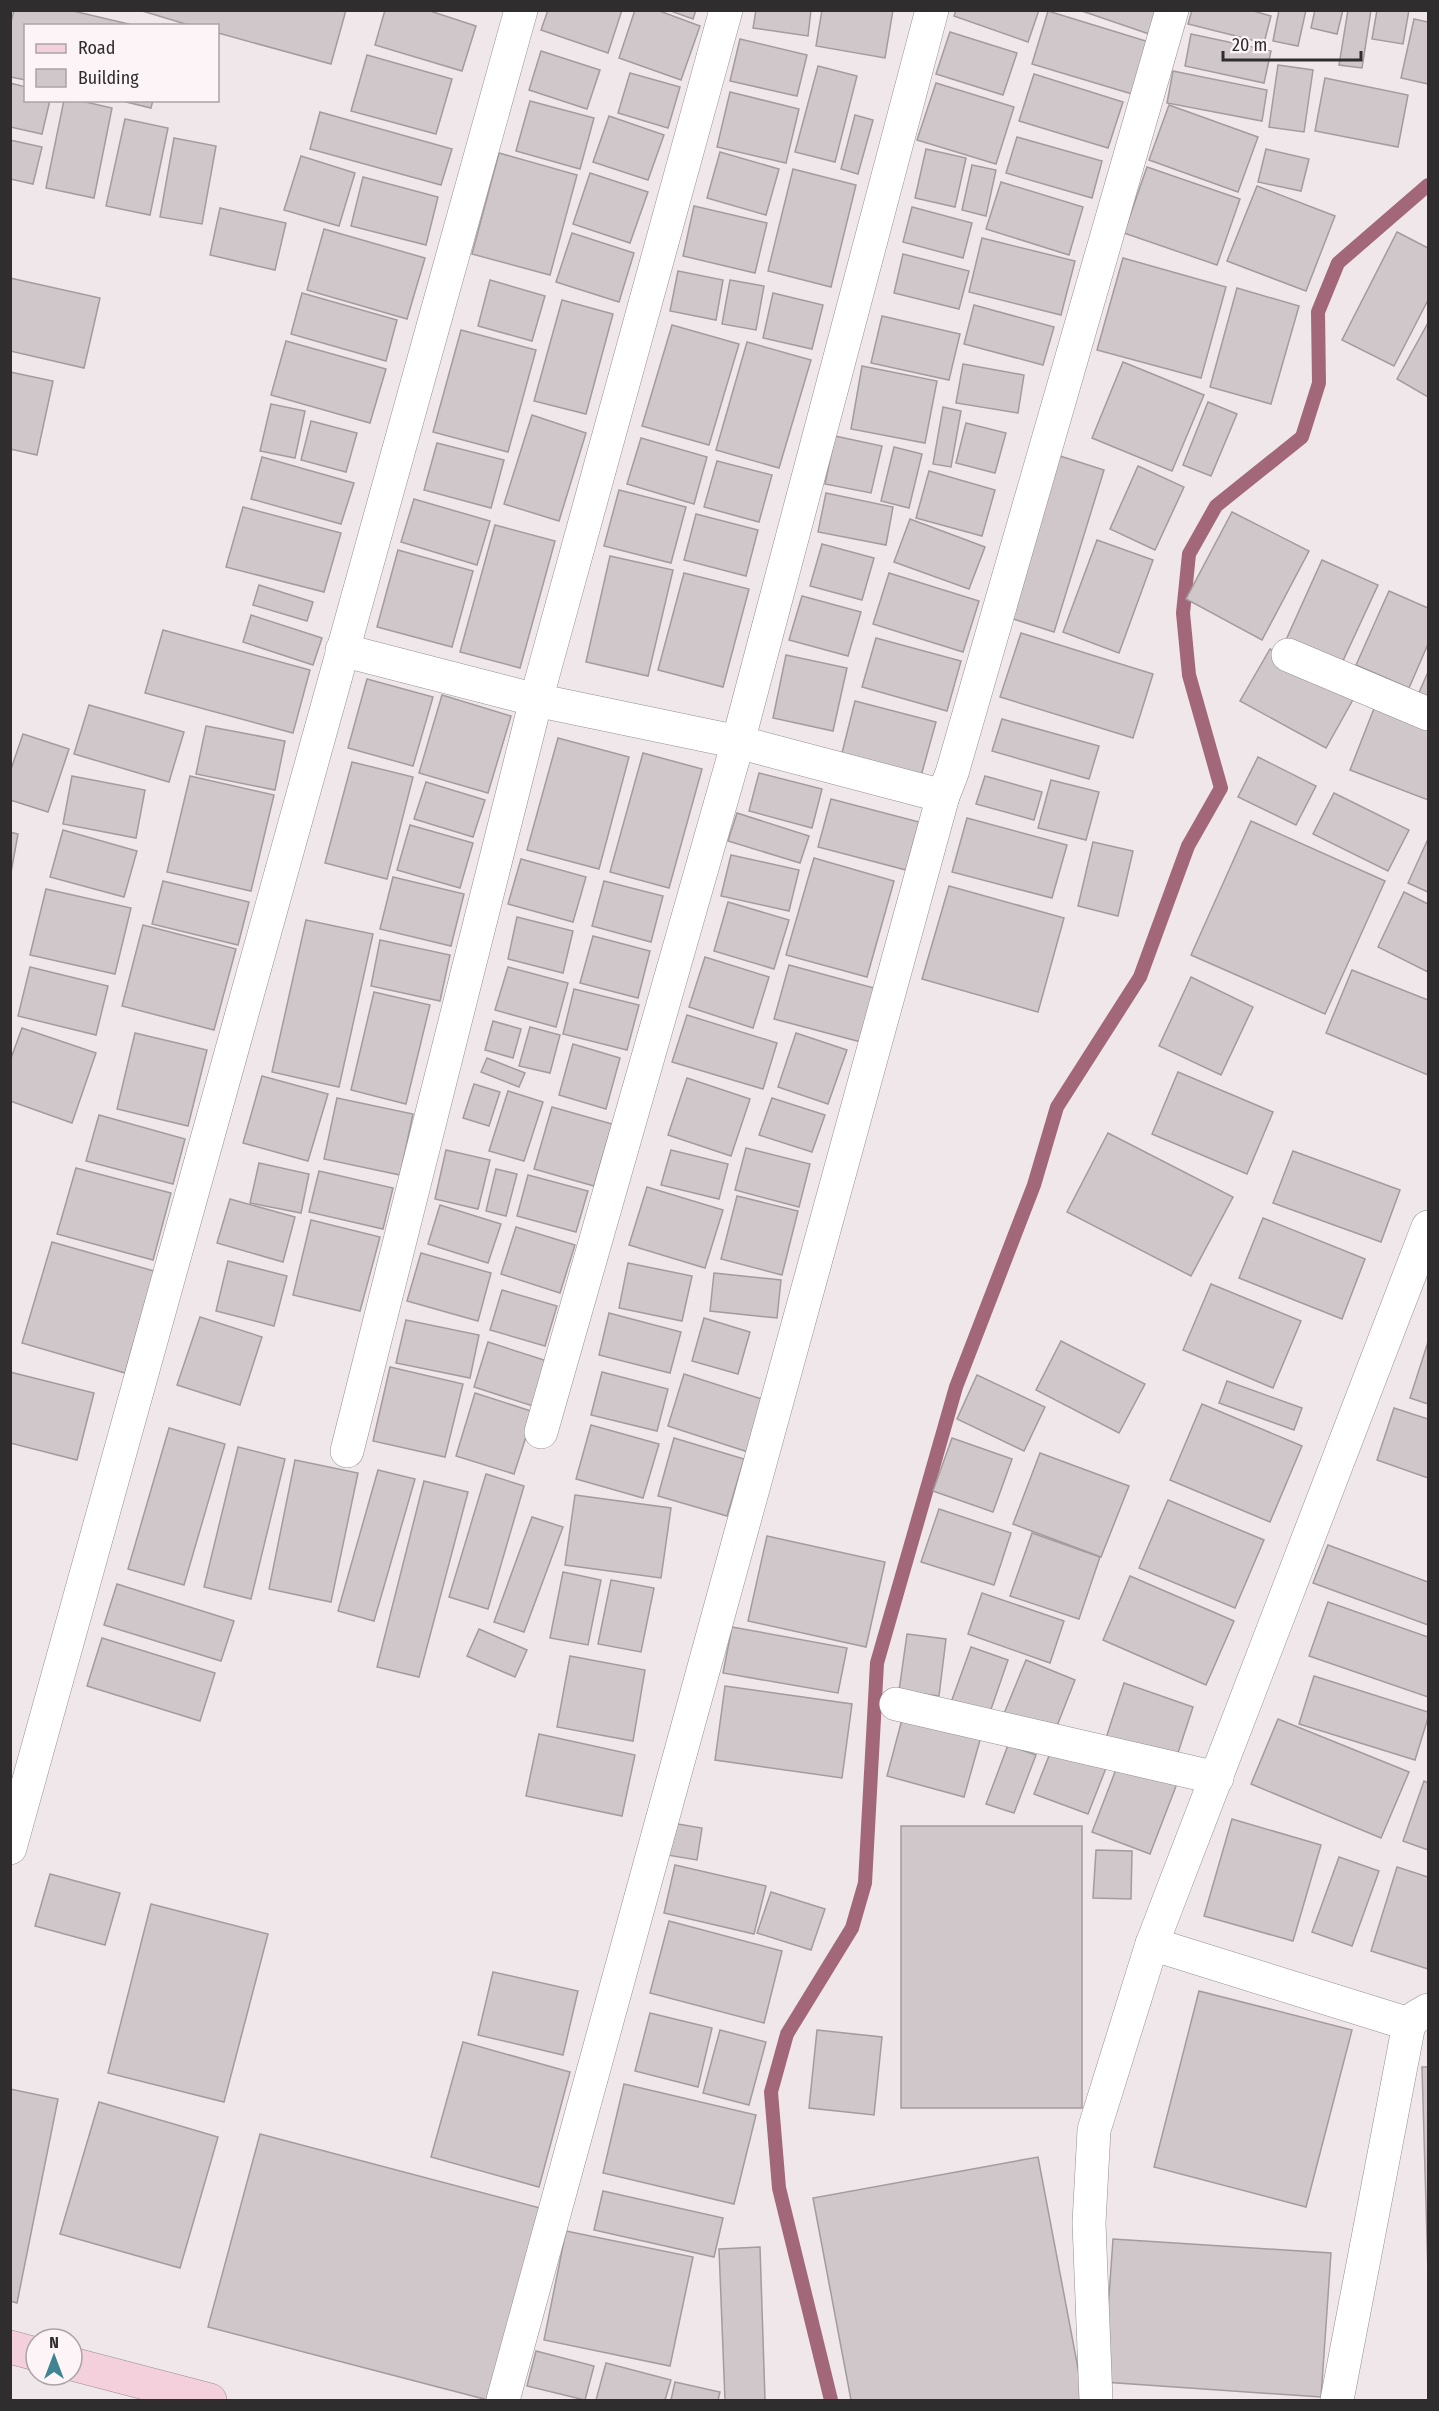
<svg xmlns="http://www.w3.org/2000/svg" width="1439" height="2411" font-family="'Fira Sans Condensed',sans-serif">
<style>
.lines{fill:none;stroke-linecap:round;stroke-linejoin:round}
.stream{stroke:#a2687a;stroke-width:14}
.building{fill:#cfc7c9;stroke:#a39b9d;stroke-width:1.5}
.street-casing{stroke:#958e90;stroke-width:34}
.secondary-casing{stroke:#958e90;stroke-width:34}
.street{stroke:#fff;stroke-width:33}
.secondary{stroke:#f4cfdc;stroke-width:33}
</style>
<rect width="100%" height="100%" fill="#efe7e9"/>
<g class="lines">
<!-- stream -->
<polyline class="stream" points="831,2400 779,2188 771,2092 787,2034 852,1928 865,1883 877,1663 956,1387 1034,1185 1057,1107 1140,977 1188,846 1221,788 1189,675 1183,613 1189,554 1216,506 1302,437 1319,383 1318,312 1338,263 1428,185"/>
</g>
<!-- building -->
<g class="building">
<polygon points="14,10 69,10 137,26 26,26 26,80 10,77 10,26"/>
<polygon points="139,10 346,10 331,64 218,33 218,26 192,26"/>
<polygon points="385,10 427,10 476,26 462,71 375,45"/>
<polygon points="548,10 622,10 608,53 541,30"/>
<polygon points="635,10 657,10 700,26 681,80 619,58"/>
<polygon points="668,10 696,10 693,19"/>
<polygon points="756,10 811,10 808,36 753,28"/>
<polygon points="822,10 893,10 885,58 816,46"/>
<polygon points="956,10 1039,10 1028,42 954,16"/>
<polygon points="1079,10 1161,10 1152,35"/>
<polygon points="1192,10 1250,10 1271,16 1264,43 1188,24"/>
<polygon points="1279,10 1306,10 1298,46 1273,41"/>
<polygon points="1315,10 1343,10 1337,34 1311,28"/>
<polygon points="1348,10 1371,10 1362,68 1339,65"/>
<polygon points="1377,10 1409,10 1403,44 1372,39"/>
<polygon points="1048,11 1149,42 1132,94 1032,64"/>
<polygon points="1414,19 1428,22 1428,84 1401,78"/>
<polygon points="950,32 1017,53 1003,95 936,74"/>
<polygon points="1191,34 1271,51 1264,83 1185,66"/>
<polygon points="740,39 807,55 797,96 730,81"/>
<polygon points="541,51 600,70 587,109 529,90"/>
<polygon points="367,55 452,79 436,134 351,111"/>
<polygon points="1278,65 1313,70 1304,132 1269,127"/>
<polygon points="818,66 857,76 835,162 795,152"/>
<polygon points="1173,71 1267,90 1262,121 1167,103"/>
<polygon points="630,73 680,87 668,128 618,113"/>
<polygon points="1034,74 1123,102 1108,148 1019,121"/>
<polygon points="1325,78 1408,95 1398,147 1315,131"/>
<polygon points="10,83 26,87 26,100 50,100 42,134 10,127"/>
<polygon points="936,83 1014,107 996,164 917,140"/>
<polygon points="730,92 799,109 786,163 717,147"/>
<polygon points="64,100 77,100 112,108 94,198 46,188"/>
<polygon points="118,100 153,100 151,108"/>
<polygon points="530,101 594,118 580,169 516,151"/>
<polygon points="1169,105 1258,137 1238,192 1149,160"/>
<polygon points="320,112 452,149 441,185 310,149"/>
<polygon points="855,115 873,120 858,174 841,169"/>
<polygon points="609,116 664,135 648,180 593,162"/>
<polygon points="125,119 168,128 150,215 106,206"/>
<polygon points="1017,137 1102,161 1092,198 1006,173"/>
<polygon points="174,138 216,146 202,224 160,217"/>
<polygon points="10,140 42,147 33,184 10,179"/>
<polygon points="926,149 966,158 955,207 915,198"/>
<polygon points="1266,149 1309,159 1301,191 1258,182"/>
<polygon points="720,152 779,169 766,215 707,198"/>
<polygon points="499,153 577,175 550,275 472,254"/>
<polygon points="301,156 355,173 339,226 284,210"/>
<polygon points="972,165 996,170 986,216 962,210"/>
<polygon points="1147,167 1240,199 1217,265 1124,233"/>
<polygon points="793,169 856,185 831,287 768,271"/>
<polygon points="590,173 648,192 630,243 573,224"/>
<polygon points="363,177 438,197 426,245 351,226"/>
<polygon points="1001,182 1083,207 1069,255 986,229"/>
<polygon points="1257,186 1335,216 1306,291 1227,261"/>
<polygon points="694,206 767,223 755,273 683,256"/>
<polygon points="912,207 972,223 963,258 903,242"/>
<polygon points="220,208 286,223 275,270 210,255"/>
<polygon points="324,229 425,258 407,319 307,290"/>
<polygon points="1397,232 1428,248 1428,300 1394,366 1342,340"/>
<polygon points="572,233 634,253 619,302 556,282"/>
<polygon points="982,238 1075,261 1061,315 969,292"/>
<polygon points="903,254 969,271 959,309 894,293"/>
<polygon points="1123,258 1226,287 1201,378 1097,350"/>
<polygon points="678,271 723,280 716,320 670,311"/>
<polygon points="10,278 100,298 84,368 10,351"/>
<polygon points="490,280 545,296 532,341 478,326"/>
<polygon points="730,280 764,286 756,330 722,324"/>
<polygon points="1237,288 1299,306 1271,404 1210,387"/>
<polygon points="302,293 397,320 386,361 291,334"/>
<polygon points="773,293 823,305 812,349 763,338"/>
<polygon points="562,300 613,314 586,414 534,401"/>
<polygon points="974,305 1054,327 1043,365 964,344"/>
<polygon points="882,316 960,334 949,380 871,363"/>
<polygon points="1428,323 1428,397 1397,379"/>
<polygon points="672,325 739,344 709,445 642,426"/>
<polygon points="461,330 536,350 508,452 433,432"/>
<polygon points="286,341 386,369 370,423 271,395"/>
<polygon points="747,342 811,360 779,468 716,450"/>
<polygon points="1123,362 1204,395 1172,471 1092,438"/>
<polygon points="963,364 1024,375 1018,413 956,403"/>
<polygon points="862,366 937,381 925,443 851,429"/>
<polygon points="10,372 53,381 37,455 10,449"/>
<polygon points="1208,402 1237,414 1211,476 1183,465"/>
<polygon points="271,404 305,411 295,458 260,451"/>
<polygon points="943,407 961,411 951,467 933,464"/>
<polygon points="532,415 586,433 559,521 504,504"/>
<polygon points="311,421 357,433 346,472 301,460"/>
<polygon points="966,423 1006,433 995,473 956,463"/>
<polygon points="835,436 882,446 871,493 825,484"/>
<polygon points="641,438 707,457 694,504 627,484"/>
<polygon points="437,443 504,460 491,508 424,490"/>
<polygon points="894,447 922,454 909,508 881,501"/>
<polygon points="1060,456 1104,470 1054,632 1010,618"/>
<polygon points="262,457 354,483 341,524 251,499"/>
<polygon points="717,461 772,475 759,522 704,507"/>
<polygon points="1138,466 1184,487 1155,550 1110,529"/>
<polygon points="929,471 995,490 982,536 916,518"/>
<polygon points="619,490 686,507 671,563 604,546"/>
<polygon points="826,493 893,507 886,545 818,532"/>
<polygon points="414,499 490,521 477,565 401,542"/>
<polygon points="243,507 341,533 324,592 226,567"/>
<polygon points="1232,512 1309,551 1262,640 1186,599"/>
<polygon points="696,514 758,530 746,576 684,560"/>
<polygon points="910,519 985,547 969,589 894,562"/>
<polygon points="495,525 555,541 520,668 460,652"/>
<polygon points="1097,540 1153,560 1119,653 1063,632"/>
<polygon points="822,544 874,558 862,600 810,586"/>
<polygon points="398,550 473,571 452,647 377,627"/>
<polygon points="610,556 673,570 648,676 586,662"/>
<polygon points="1322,560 1378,585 1341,665 1286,640"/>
<polygon points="684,573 749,589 723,687 658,670"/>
<polygon points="889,573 979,601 963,652 873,624"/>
<polygon points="259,585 313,602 307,621 253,605"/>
<polygon points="1389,591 1428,608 1428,644 1409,688 1356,665"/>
<polygon points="802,596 861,612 848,656 789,640"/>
<polygon points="251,615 322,638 313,665 243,642"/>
<polygon points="163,630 310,670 293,733 145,693"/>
<polygon points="1021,633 1153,674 1133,738 1000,697"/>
<polygon points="876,638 961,661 947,711 862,687"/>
<polygon points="1270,649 1355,696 1326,748 1240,701"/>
<polygon points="786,655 847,668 833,731 773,718"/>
<polygon points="1428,672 1428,711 1414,704"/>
<polygon points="367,679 433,697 413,766 348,748"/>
<polygon points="442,695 511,716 488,793 419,773"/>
<polygon points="855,701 936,722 921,776 841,757"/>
<polygon points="89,705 184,732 169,782 74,754"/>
<polygon points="1375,706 1428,727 1428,800 1350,770"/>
<polygon points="1002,719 1099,746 1089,779 992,751"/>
<polygon points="206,726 285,741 275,790 196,774"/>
<polygon points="23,734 69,749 48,812 10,800 10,772"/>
<polygon points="558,738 629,757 599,869 527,850"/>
<polygon points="643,753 702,769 669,888 610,872"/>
<polygon points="1258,757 1316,786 1296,825 1238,797"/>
<polygon points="352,762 413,777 387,879 325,863"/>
<polygon points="759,773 822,789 812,828 749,811"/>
<polygon points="72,776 145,790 136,838 63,824"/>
<polygon points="190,776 274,795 251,891 167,872"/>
<polygon points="985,776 1042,792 1034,820 976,804"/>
<polygon points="1051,780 1099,792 1086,840 1038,828"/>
<polygon points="426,782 485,800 473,837 414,819"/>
<polygon points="1334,793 1409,830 1388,871 1313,834"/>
<polygon points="831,799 919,822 906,870 818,847"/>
<polygon points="737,813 809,836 800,863 728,841"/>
<polygon points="967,818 1067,845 1052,898 952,872"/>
<polygon points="1251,821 1385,881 1325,1014 1191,955"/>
<polygon points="410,825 473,843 460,888 397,870"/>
<polygon points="63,830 137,851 124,897 50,877"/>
<polygon points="10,832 18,834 10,878"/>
<polygon points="1428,839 1428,892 1408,883"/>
<polygon points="1093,842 1133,851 1118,916 1078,906"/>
<polygon points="731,855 799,870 789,911 721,896"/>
<polygon points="814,858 894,881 867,977 786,955"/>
<polygon points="521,859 586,877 573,922 508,904"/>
<polygon points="393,877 464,894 451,946 380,929"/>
<polygon points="163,881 249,902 238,945 152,924"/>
<polygon points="604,881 663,896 651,942 592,926"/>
<polygon points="949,886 1064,918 1038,1012 922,979"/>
<polygon points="46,889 131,908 115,974 30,955"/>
<polygon points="1404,892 1428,904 1428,972 1378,947"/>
<polygon points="728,902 789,920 774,969 714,951"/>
<polygon points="517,917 573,931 563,973 508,959"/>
<polygon points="306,920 373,934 339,1087 272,1072"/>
<polygon points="143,925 236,949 214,1030 122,1006"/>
<polygon points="593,936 650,951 638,998 580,983"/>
<polygon points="380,940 450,955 440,1001 371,986"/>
<polygon points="705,957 769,977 753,1028 689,1007"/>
<polygon points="789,965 874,988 861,1042 774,1019"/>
<polygon points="30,967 108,986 96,1035 18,1016"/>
<polygon points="508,967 568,983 556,1027 495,1010"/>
<polygon points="1352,970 1428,1000 1428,1075 1326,1033"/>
<polygon points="1191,977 1253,1007 1221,1075 1159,1046"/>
<polygon points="574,989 639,1005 627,1050 563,1034"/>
<polygon points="374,992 430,1005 406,1104 351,1090"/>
<polygon points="687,1015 777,1043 763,1089 672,1062"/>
<polygon points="493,1021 521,1029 513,1058 485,1050"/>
<polygon points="530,1027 560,1035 550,1073 519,1066"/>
<polygon points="22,1028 96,1053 72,1123 10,1101 10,1061"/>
<polygon points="135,1033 207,1050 188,1126 117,1109"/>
<polygon points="796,1033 847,1050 828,1104 778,1087"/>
<polygon points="573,1044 620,1058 606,1109 559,1095"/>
<polygon points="487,1058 525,1073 519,1087 481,1072"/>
<polygon points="1178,1072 1273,1112 1247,1174 1152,1134"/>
<polygon points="262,1076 328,1094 308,1161 243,1143"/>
<polygon points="687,1078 750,1099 731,1156 668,1135"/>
<polygon points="474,1084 500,1092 489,1126 463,1118"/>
<polygon points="508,1091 543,1102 524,1161 489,1151"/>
<polygon points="337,1098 413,1114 400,1175 324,1159"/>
<polygon points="772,1098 825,1115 812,1152 759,1135"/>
<polygon points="552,1107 612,1124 594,1186 534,1169"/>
<polygon points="99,1115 185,1139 173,1184 86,1161"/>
<polygon points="1108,1133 1233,1197 1191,1276 1067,1212"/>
<polygon points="746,1148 810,1164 799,1207 735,1190"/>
<polygon points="446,1150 490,1160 478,1209 435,1199"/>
<polygon points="671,1150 728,1164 719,1199 661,1185"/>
<polygon points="1293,1151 1400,1190 1381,1242 1273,1203"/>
<polygon points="259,1163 309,1174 301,1213 250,1203"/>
<polygon points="76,1168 171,1193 153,1260 57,1234"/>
<polygon points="496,1169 517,1174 506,1216 486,1211"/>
<polygon points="319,1171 393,1188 383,1229 309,1212"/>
<polygon points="528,1175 588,1191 576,1232 517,1216"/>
<polygon points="647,1187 723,1210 705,1268 629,1245"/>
<polygon points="737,1196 798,1211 782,1275 721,1259"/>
<polygon points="230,1199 295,1217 283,1262 217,1243"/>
<polygon points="440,1205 501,1224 488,1263 428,1244"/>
<polygon points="1263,1218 1365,1259 1342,1319 1239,1278"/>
<polygon points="311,1220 380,1237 360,1311 293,1295"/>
<polygon points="516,1227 575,1245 560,1293 501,1274"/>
<polygon points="52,1242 154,1271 125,1373 22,1343"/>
<polygon points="421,1253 491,1273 478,1321 407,1301"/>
<polygon points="228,1261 287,1276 274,1326 216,1311"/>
<polygon points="628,1263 692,1276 682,1321 619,1308"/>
<polygon points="714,1273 781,1280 777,1318 710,1311"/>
<polygon points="1211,1284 1301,1321 1273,1388 1183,1350"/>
<polygon points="502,1290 557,1306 545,1346 490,1330"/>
<polygon points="609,1313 681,1332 670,1373 599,1355"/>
<polygon points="200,1317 262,1337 240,1405 177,1385"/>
<polygon points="704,1318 750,1332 738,1374 692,1361"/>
<polygon points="406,1320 479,1335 470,1378 396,1363"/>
<polygon points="1061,1341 1145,1384 1119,1433 1036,1390"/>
<polygon points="488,1342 547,1361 533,1406 474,1387"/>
<polygon points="1428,1342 1428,1404 1410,1398"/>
<polygon points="390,1367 463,1384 445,1457 373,1441"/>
<polygon points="10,1372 94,1393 77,1460 10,1443"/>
<polygon points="602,1372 668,1389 657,1431 591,1415"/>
<polygon points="684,1374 768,1401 751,1453 668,1426"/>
<polygon points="977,1375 1045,1407 1024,1451 957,1419"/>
<polygon points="1227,1381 1302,1408 1294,1430 1219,1403"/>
<polygon points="475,1393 534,1412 514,1474 456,1456"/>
<polygon points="1202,1404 1302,1446 1270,1522 1170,1480"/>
<polygon points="1394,1408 1428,1419 1428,1478 1377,1460"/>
<polygon points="591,1425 659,1444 643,1498 576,1479"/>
<polygon points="169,1428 225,1444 184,1585 128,1569"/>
<polygon points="674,1438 744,1459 727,1516 658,1496"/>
<polygon points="952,1438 1012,1459 993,1512 933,1491"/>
<polygon points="238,1447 285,1459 251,1599 204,1587"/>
<polygon points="1040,1453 1129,1486 1101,1557 1013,1524"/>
<polygon points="295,1460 358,1473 331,1602 269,1589"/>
<polygon points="378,1470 415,1479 374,1621 338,1611"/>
<polygon points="486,1474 524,1486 488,1609 449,1597"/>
<polygon points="424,1481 468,1492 419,1677 377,1667"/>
<polygon points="575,1495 671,1508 661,1578 565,1565"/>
<polygon points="1168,1500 1264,1540 1235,1608 1139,1568"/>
<polygon points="939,1509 1011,1533 994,1585 921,1562"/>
<polygon points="532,1517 563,1527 524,1632 494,1622"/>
<polygon points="1032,1533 1100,1557 1079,1619 1010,1596"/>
<polygon points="767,1536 885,1562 866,1647 748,1621"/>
<polygon points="1328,1545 1428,1582 1428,1625 1313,1583"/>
<polygon points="563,1572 601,1580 588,1645 550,1638"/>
<polygon points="1130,1576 1234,1621 1206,1685 1103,1640"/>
<polygon points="611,1580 654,1588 641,1652 598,1644"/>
<polygon points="117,1584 234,1621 221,1661 104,1625"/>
<polygon points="982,1593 1064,1621 1050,1663 968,1634"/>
<polygon points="1328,1602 1428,1637 1428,1697 1309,1656"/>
<polygon points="732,1627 847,1648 838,1693 723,1673"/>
<polygon points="479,1629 527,1650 515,1677 467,1656"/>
<polygon points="907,1634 946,1639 939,1696 899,1691"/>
<polygon points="102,1638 215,1673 200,1721 87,1686"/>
<polygon points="971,1647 1008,1660 987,1721 949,1708"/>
<polygon points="570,1656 645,1670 633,1741 557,1727"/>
<polygon points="1026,1660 1075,1680 1053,1736 1003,1716"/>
<polygon points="1314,1676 1428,1712 1428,1718 1415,1760 1299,1724"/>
<polygon points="1124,1683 1193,1707 1175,1762 1106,1738"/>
<polygon points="725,1686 852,1704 842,1778 715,1760"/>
<polygon points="904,1712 982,1733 964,1797 887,1776"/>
<polygon points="1278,1719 1409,1772 1381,1838 1251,1784"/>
<polygon points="539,1734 635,1755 622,1816 526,1796"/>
<polygon points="1054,1743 1108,1763 1088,1814 1034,1794"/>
<polygon points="1008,1745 1036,1755 1014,1813 986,1804"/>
<polygon points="1120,1759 1178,1781 1150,1854 1092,1832"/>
<polygon points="1424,1781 1428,1783 1428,1850 1403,1841"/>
<polygon points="1232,1819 1321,1845 1293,1941 1204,1916"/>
<polygon points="672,1823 702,1828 697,1860 667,1855"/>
<rect x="901" y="1826" width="181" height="282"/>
<polygon points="1096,1850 1132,1851 1131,1899 1093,1898"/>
<polygon points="1339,1857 1379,1871 1352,1946 1312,1932"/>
<polygon points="675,1865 766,1886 754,1934 664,1913"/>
<polygon points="1397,1867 1428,1877 1428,1969 1371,1951"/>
<polygon points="50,1874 120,1893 105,1945 35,1926"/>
<polygon points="771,1892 825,1909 811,1950 757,1933"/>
<polygon points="151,1904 268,1934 224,2102 108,2073"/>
<polygon points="669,1921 782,1951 764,2023 650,1993"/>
<polygon points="493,1972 578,1991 563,2055 478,2035"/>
<polygon points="1199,1991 1352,2030 1306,2207 1154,2167"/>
<polygon points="650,2013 712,2028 698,2087 635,2071"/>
<polygon points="720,2030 766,2042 749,2105 703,2093"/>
<polygon points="817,2030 882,2037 874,2115 809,2108"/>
<polygon points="463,2042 570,2072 539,2187 431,2157"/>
<polygon points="1422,2067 1428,2067 1428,2274"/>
<polygon points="624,2084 756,2115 734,2204 603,2173"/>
<polygon points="10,2089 58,2099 17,2303 10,2301"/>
<polygon points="99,2102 218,2137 180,2268 60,2234"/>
<polygon points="260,2134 540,2208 488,2400 208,2327"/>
<polygon points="1038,2157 1084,2400 851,2400 813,2198"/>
<polygon points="603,2191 723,2218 714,2257 594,2230"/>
<polygon points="566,2231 693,2257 670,2366 544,2340"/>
<polygon points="1113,2239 1331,2253 1321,2397 1103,2382"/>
<polygon points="760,2247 765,2400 725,2400 719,2249"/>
<polygon points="536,2351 594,2366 585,2400 527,2386"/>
<polygon points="606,2363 671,2380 665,2400 596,2400"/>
<polygon points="675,2382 720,2392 718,2400 671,2400"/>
</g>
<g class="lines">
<defs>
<g id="street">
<polyline points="342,650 536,700 738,742 943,796 952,773 1172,10"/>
<polyline points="1288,655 1428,714"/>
<polyline points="541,1432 738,742 932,10"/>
<polyline points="347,1451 536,700 726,10"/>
<polyline points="896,1704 1217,1778"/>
<polyline points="10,1848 521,10"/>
<polyline points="1152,1944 1409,2024"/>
<polyline points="503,2400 943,796"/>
<polyline points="1096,2400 1089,2223 1094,2130 1152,1944 1428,1227"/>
<polyline points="1337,2400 1409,2024 1416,2017 1428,2010"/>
</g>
<g id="secondary">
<polyline points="10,2347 36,2354"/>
<polyline points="72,2364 210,2400"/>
</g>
</defs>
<!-- street casing -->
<use href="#street" class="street-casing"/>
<!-- secondary casing -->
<use href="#secondary" class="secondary-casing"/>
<!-- street -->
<use href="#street" class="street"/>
<!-- secondary -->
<use href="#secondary" class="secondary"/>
</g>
<!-- border -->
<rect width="1439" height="2411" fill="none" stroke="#302d2e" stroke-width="24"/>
<!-- legend -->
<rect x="24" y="24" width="195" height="78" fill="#fcf4f6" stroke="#aaa4a6" stroke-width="1.5"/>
<rect x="36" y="44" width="30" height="9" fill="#f4cfdc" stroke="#aaa4a6" stroke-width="1.5"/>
<text x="78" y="54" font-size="18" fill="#302d2e">Road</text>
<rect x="36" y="69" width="30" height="18" fill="#cfc7c9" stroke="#aaa4a6" stroke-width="1.5"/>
<text x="78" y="84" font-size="18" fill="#302d2e">Building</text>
<!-- north arrow -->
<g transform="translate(54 2357)"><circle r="28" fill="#fcf4f6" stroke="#aaa4a6" stroke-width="1.5"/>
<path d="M0-4.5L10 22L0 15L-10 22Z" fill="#3f8490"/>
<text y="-9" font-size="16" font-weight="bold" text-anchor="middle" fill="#302d2e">N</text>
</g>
<!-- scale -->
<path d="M1223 51v9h138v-9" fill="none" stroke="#302d2e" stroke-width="3"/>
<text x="1232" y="51" font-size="18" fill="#302d2e" stroke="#fcf4f6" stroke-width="4.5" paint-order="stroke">20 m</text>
</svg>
